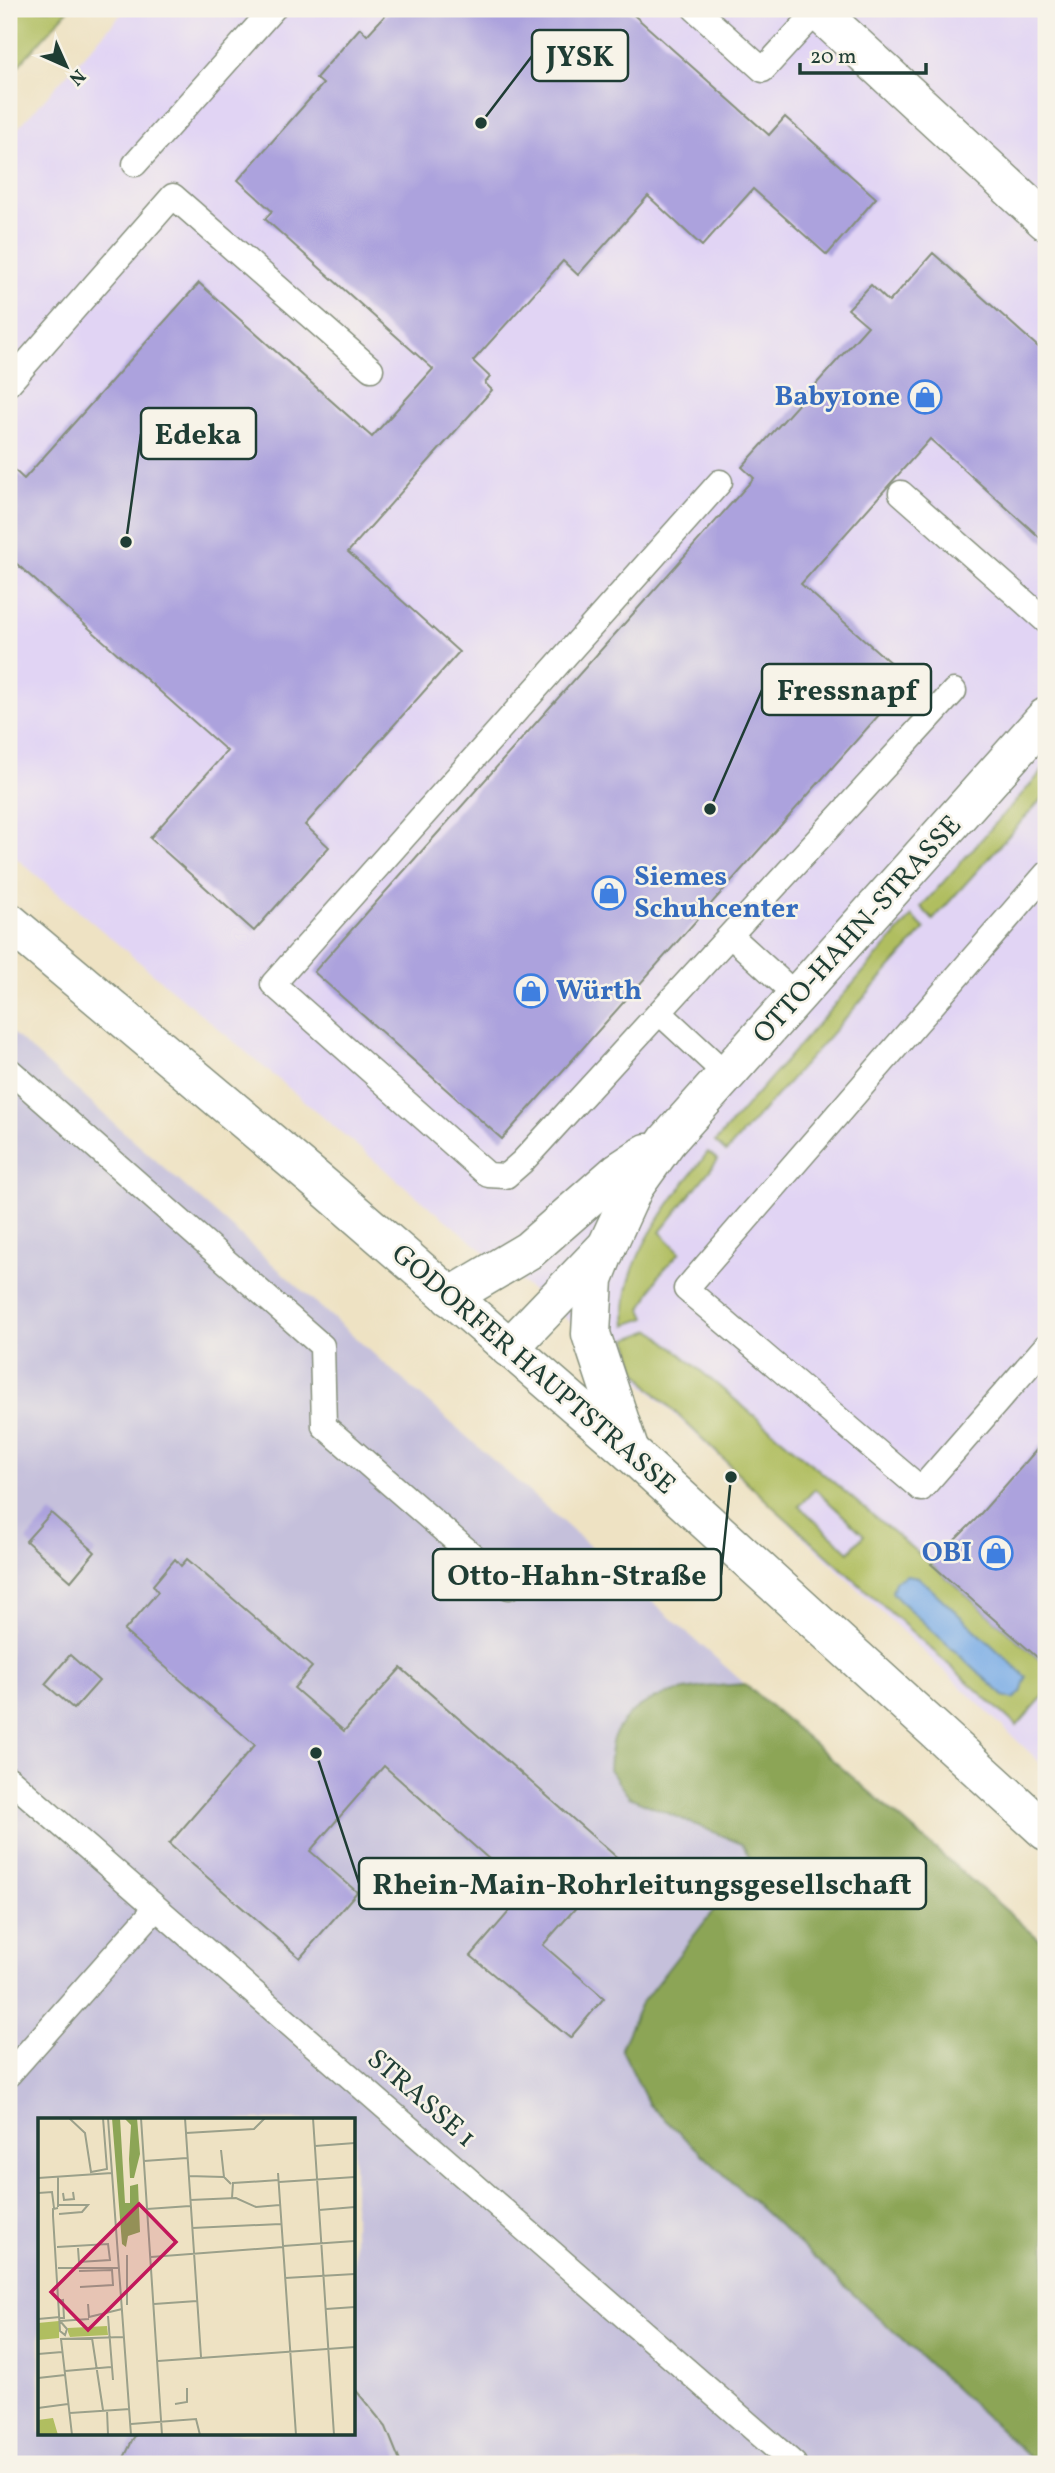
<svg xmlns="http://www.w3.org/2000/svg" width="1055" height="2473" font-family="Vollkorn,serif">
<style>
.built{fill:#e1d4f4}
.industrial{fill:#c5c0db;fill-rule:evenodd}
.green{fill:#b0be60;stroke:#687e4a;stroke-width:2;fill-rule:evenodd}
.forest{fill:#8ca556;stroke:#567145;stroke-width:2}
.water{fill:#79ace6;stroke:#4c748d;stroke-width:2}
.building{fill:#aca2dd}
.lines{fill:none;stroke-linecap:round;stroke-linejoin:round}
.lane-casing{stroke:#86907c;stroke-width:27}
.street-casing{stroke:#86907c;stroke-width:41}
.secondary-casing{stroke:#86907c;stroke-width:41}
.lane{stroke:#fff;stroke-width:24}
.street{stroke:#fff;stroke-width:38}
.secondary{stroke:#fff;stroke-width:38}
.labels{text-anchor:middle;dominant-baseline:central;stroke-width:5;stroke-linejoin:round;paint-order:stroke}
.shop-label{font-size:28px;font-weight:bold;fill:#366cbe;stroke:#f7f3e8;text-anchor:end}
.street-label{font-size:28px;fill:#1f3d34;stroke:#f7f3e8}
.inset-road{fill:none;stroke:#9ba08a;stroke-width:2}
.view{fill:#c2185b;fill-opacity:0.15;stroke:#c2185b;stroke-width:3.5}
.inset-edge{fill:none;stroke:#1f3d34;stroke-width:3.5}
.leader{fill:none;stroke:#1f3d34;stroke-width:2.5}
.callout-dot{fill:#1f3d34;stroke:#f7f3e8;stroke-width:2.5}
.callout{fill:#f7f3e8;stroke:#1f3d34;stroke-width:2.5}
.callout-label{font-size:30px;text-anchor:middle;font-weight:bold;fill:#1f3d34}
</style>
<rect width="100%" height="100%" fill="#f7f3e8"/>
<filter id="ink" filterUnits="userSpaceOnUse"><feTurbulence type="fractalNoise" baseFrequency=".0143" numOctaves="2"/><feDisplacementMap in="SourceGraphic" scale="14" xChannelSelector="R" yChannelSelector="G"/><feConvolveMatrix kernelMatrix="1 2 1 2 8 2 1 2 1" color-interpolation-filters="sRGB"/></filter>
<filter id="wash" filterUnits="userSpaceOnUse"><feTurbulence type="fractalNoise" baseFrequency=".00686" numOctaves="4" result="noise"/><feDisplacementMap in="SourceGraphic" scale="28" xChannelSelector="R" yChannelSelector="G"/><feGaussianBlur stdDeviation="1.57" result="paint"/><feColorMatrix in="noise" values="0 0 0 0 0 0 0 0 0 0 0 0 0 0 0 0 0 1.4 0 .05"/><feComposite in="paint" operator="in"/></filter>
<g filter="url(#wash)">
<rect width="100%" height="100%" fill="#eee2c3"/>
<!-- built -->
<polygon class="built" points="126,9 1046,9 1046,1768 618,1361 414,1194 9,852 9,138"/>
<!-- industrial -->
<path class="industrial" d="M9,1030L745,1684L1046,1958V2464H9ZM40,2120H354V2433H40Z"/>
<!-- green -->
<g class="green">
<polygon points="9,9 69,9 9,76"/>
<polygon points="1046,767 1046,794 933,920 921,907"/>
<polygon points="912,916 925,929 726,1152 715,1142"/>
<path d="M708,1152L718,1160L660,1232L680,1252L659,1275L642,1309L646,1318L626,1325C617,1263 673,1199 708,1152Z"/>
<path d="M652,1330L931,1564L1046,1665V1693L1017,1726L772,1506L649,1387L637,1371L627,1339ZM815,1489L864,1535L849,1552L799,1506ZM918,1577L1026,1677L1021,1693L1013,1698L1004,1696L898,1599Z"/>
</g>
<!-- forest -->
<path class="forest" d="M745,1684L1046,1945V2464H1037L649,2105L621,2048L640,2005L724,1897L767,1889L742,1844L629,1797L609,1769C610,1759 610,1745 614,1736C638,1687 697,1688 745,1684Z"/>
<!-- water -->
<polygon class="water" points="907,1575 918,1577 1026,1677 1021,1693 1013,1699 1004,1696 898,1599 892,1592 895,1581"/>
<g id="blocks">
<!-- building -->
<g class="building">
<polygon points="391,9 627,9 769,135 785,117 876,198 827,255 753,189 702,246 648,196 578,275 563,261 473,361 490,377 485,383 492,390 348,552 459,652 305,825 329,847 254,931 150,838 227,751 9,557 9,465 24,479 199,283 372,437 433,369 265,219 272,211 238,180 323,84 316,78 360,28 367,35"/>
<polygon points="933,253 1046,354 1046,543 930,439 801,584 910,680 502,1139 314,972 754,478 742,467 868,326 848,309 871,285 889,302"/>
<polygon points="1046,1439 1046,1665 931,1564 976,1519"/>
<polygon points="51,1513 95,1552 71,1581 26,1541"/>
<polygon points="175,1559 181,1566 187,1559 312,1667 294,1688 344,1731 401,1668 637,1875 606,1910 588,1894 543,1945 604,1998 570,2038 471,1956 526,1892 384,1766 310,1851 357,1892 300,1958 169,1844 255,1745 124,1631 158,1592 153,1585"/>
<polygon points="70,1655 99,1681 74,1709 45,1684"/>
<polygon points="354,2388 386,2427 401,2464 121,2464 136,2433 354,2433"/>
</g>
</g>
</g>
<g filter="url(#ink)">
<use href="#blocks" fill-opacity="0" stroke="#86907c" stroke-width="2"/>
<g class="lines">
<defs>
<g id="lane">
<polyline points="695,9 763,70 818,10"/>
<polyline points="135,164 273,9"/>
<polyline points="9,383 173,196 371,369"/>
<polyline points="720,482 273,984 488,1175 506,1176 522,1162 954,691"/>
<polyline points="901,493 1046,621"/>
<polyline points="1046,874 686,1289 921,1489 1046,1346"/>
<polyline points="731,936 798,997"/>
<polyline points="660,1013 727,1075"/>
<polyline points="9,1070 322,1346 324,1426 509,1587"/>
<polyline points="9,1779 794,2464"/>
<polyline points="9,2074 156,1908"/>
</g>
<g id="street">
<polyline points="816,9 1046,221"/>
<polyline points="450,1297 529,1250 618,1172 647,1153"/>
<polyline points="509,1348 607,1246 634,1187 667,1141 1046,717"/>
</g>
<g id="secondary">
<polyline points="9,922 323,1186 630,1452 1046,1831"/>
<polyline points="607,1246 594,1279 591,1334 630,1452"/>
</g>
</defs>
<!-- lane casing -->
<use href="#lane" class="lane-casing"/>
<!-- street casing -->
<use href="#street" class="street-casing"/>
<!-- secondary casing -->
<use href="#secondary" class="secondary-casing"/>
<!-- lane -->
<use href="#lane" class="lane"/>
<!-- street -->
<use href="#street" class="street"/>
<!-- secondary -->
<use href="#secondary" class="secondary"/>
</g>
</g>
<!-- icons -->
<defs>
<symbol id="shop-ring" viewBox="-11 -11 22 22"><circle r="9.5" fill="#f7f3e8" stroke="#3f7fe0" stroke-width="1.5"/><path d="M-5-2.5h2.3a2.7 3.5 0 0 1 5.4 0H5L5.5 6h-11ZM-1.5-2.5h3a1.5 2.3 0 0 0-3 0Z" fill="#3f7fe0"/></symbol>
</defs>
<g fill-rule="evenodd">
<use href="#shop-ring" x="906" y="378" width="38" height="38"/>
<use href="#shop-ring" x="590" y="874" width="38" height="38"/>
<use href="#shop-ring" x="512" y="972" width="38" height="38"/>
<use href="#shop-ring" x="977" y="1534" width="38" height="38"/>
</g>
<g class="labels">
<!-- shop labels -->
<g class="shop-label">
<text x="900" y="397">Baby1one</text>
<text x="634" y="877" text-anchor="start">Siemes<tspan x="634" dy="32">Schuhcenter</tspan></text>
<text x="556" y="991" text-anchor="start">Würth</text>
<text x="972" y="1553">OBI</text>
</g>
<!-- street labels -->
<g class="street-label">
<text transform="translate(858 930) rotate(-48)">OTTO-HAHN-STRASSE</text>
<text transform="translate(533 1370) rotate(41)">GODORFER HAUPTSTRASSE</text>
<text transform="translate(421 2099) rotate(41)">STRASSE 1</text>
</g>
</g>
<!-- overview -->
<g transform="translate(38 2118)">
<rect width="317" height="317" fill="#eee2c3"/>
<path d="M21,203V220L0,222V205ZM69,208L70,217L32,219L30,214V210ZM15,300L20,317H0V302Z" fill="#b0be60"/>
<path d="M74,0H82L87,85H92V68L100,66L102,114L90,118L88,129L84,126ZM86,0H99L102,36L96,60H92L91,41L93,7Z" fill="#8ca556"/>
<path class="inset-road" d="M31,0L47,15L53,54L69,51L65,0M70,0L93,317M103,0L124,317M147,0L163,239M275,0L296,317M148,15L216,11L227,0M277,28L317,25M183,32L186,59M106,43L149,40M240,55L258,317M150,58L186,59L193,66M20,59V89M0,60L74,55M241,64L317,59M0,75L14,74L16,90M25,75L26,82L36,81L35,74M194,80L195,65L241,62M152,82L198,80L218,89L242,87M21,87H50L44,94L21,96M20,90L15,91V98L22,213L27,217L29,211L22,203M109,91L152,88M281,92L317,89M154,110L243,106M245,128L317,123M19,129L70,126L72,142L41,144L40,130M89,137V187M113,139L245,129M20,150H80M41,153L74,152L75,167L42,169M247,160L317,156M21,183L25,182L26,200H22M50,186L51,199L84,191M116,186L159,183M288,191L317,189M70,198L75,262M0,201L22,199M22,203L51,201M54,220L65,292M0,236L24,234M120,243L317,229M27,253L73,249M0,260L27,257M137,286L149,284V270M0,290L30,286M69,292L70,317M32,295L92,291M93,306L158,301L162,317M34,317L23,221L85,219"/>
<path class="view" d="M101,86L138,124L50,212L13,174Z"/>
<rect width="317" height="317" class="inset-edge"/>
</g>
<!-- callouts -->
<path class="leader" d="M481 123L532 56M126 542L141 434M710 809L762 690M731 1477L721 1575M316 1753L359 1883"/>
<g class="callout-dot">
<circle cx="481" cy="123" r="7"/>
<circle cx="126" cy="542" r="7"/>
<circle cx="710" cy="809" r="7"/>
<circle cx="731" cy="1477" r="7"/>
<circle cx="316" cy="1753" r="7"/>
</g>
<g class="callout">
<rect x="532" y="30" width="96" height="51" rx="7"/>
<rect x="141" y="408" width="115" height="51" rx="7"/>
<rect x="762" y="664" width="169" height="51" rx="7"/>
<rect x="433" y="1549" width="288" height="51" rx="7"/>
<rect x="359" y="1858" width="567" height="51" rx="7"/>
</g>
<g class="callout-label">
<text x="580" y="66">JYSK</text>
<text x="198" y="444">Edeka</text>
<text x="847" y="700">Fressnapf</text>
<text x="577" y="1585">Otto-Hahn-Straße</text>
<text x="642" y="1894">Rhein-Main-Rohrleitungsgesellschaft</text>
</g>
<!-- margin -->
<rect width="1055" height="2473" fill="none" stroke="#f7f3e8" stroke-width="35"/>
<!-- north arrow -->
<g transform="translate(66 66) rotate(135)" stroke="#f7f3e8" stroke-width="5" paint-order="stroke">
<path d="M0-5L12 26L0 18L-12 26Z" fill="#1f3d34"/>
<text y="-10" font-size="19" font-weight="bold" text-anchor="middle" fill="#1f3d34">N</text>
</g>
<!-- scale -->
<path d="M800 63v10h126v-10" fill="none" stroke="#1f3d34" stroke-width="3.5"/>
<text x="810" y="63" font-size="21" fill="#1f3d34" stroke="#f7f3e8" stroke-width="5" paint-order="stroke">20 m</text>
</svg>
